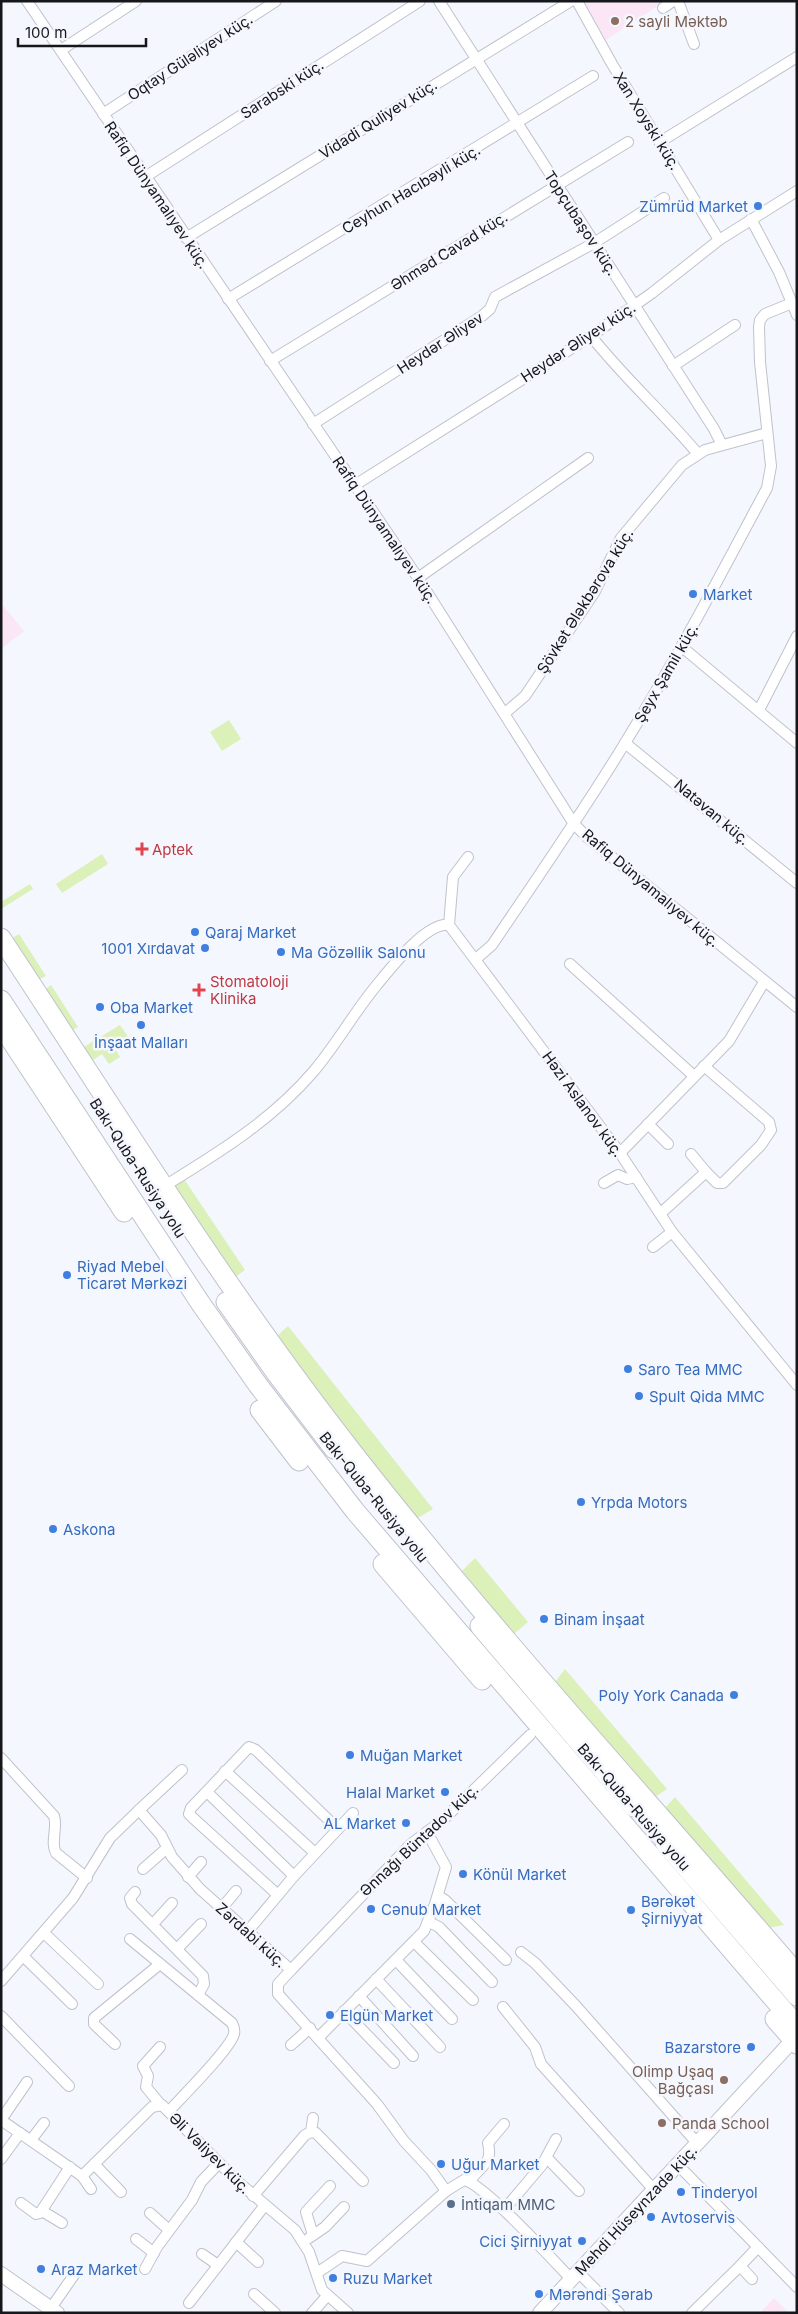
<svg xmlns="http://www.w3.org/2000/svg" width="798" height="2314" font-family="Inter,sans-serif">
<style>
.education{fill:#fbe6f5}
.green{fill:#dcf0b9}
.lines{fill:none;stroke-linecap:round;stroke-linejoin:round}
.street-casing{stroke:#bfc2cc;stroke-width:12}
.secondary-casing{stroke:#bfc2cc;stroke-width:16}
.highway-casing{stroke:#bfc2cc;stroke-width:21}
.street{stroke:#fff;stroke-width:10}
.secondary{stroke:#fff;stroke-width:14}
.highway{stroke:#fff;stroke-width:19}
.education-dot{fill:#8d6e63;stroke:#f5f7fe;stroke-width:2}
.shop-dot{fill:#3f7fe0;stroke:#f5f7fe;stroke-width:2}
.health-dot{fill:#e0444e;stroke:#f5f7fe;stroke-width:2}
.service-dot{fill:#5c6f8a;stroke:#f5f7fe;stroke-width:2}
.labels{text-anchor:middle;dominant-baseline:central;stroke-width:5;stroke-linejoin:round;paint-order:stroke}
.education-label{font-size:15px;fill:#785e54;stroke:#f5f7fe;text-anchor:start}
.street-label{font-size:15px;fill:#16171b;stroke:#f5f7fe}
.shop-label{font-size:15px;fill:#366cbe;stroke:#f5f7fe;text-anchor:start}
.health-label{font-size:15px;fill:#be3a42;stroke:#f5f7fe;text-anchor:start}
.service-label{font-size:15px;fill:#4e5e75;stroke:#f5f7fe;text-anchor:start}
</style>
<rect width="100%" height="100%" fill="#f5f7fe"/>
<!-- education -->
<g class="education">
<polygon points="584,1 665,1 606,40"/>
<polygon points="1,603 24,631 1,649"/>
<polygon points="774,2298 789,2313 760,2313"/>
</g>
<!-- green -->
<g class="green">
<polygon points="229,720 241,739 222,751 210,732"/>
<polygon points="102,854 108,864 62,893 56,884"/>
<polygon points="30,884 33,889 1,909 1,902"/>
<polygon points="19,934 46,976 38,980 12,938"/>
<polygon points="51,985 78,1027 70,1031 44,990"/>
<polygon points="120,1025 131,1041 116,1050 120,1057 109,1064 102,1054 90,1062 82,1048"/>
<polygon points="184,1179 245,1270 234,1278 172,1188"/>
<polygon points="288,1326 433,1509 416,1519 275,1338"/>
<polygon points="475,1558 528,1622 514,1634 462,1571"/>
<polygon points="565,1669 667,1789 655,1797 555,1682"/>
<polygon points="675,1797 784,1925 768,1928 665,1808"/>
</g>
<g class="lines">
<defs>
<g id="street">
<polyline points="27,1 418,578 574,824 587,837 797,1007"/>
<polyline points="439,1 714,429 722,445"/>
<polyline points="577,1 612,64 719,240"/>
<polyline points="678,1 694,44"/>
<polyline points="663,8 673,1"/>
<polyline points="61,50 136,1"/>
<polyline points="103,114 276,1"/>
<polyline points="660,142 797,57"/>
<polyline points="145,177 420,1"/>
<polyline points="751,219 779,272 797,315"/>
<polyline points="186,238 571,1"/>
<polyline points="228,299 593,76"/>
<path d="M591,336C624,378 664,413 698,454"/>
<polyline points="270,361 628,142"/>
<polyline points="673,366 735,325"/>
<polyline points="313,424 482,316 490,309 495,297 594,243 664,198"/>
<polyline points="355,485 591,336 652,293 719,240 797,191"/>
<polyline points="418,578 588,458"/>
<polyline points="682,647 797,743"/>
<polyline points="759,710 797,636"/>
<polyline points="505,713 525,696 594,593 621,538 682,465 705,450 767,433"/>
<polyline points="625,743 797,883"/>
<polyline points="449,925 453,877 468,857"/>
<path d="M476,959L492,945C537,878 583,812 625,743C676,660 721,574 767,488L771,466L760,362L759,327L760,320L765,314L792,303"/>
<polyline points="570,964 694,1076"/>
<polyline points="648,1124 668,1144"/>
<polyline points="620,1153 729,1041 764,982"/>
<polyline points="691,1154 706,1172"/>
<polyline points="604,1183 618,1175 627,1179 636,1177"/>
<path d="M163,1187C218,1153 271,1121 313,1072C336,1045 353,1014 376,986C390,969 426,922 449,925L620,1153L672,1232L797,1385"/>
<polyline points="661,1213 706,1172 717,1183 723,1183 761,1145 771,1130 769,1122 704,1066"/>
<polyline points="653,1247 672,1232"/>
<path d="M1,1758L54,1816C58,1828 50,1842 56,1853L87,1878"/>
<polyline points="225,1771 315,1853"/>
<polyline points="207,1792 294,1876"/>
<polyline points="139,1810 182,1770"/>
<polyline points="143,1869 167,1848"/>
<polyline points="188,1877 201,1862"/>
<polyline points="135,1892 130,1898 132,1904 203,1976 204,1984 198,1995"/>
<polyline points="278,1895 193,1818 189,1814 191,1808 249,1747 256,1750 338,1829"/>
<polyline points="438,1896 445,1900 506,1960"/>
<polyline points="221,1909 236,1891"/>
<polyline points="429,1922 439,1927 492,1982"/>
<polyline points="153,1924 172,1903"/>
<polyline points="247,1932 294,1876 353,1813"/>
<polyline points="44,1933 98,1984"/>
<path d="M130,1939L232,2023C234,2027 235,2030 234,2034C230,2049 182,2097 169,2111"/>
<polyline points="414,1942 473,2000"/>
<polyline points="177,1949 201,1924"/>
<polyline points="521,1952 535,1963 576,2006 698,2144"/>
<polyline points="24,1957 72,2004"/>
<polyline points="396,1960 452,2019"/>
<polyline points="291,1970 411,1844 444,1819 530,1735"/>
<polyline points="376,1979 440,2047"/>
<path d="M1,1981L73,1898L110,1838L139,1810L161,1835L172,1857L200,1889L291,1970L278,1984V1994L377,2104L404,2141L431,2170L446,2191L464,2180C483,2183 554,2261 571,2279"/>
<polyline points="359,1996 413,2056"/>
<polyline points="503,2007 535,2047 541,2064 655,2191"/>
<polyline points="344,2011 394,2063"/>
<polyline points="1,2016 69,2086"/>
<polyline points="319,2037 424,1931 435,1904 446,1867 427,1832"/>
<polyline points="115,2044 94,2024 94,2018 160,1964"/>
<polyline points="291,2045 310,2028"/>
<polyline points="160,2047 143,2066 148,2076 146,2087 160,2104"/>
<polyline points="1,2120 82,2176 152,2107 162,2105 237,2181 295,2230 309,2252 322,2290 348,2313"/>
<polyline points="1,2120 27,2082"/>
<polyline points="311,2132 313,2118"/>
<polyline points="31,2140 44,2123"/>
<polyline points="547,2158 579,2191"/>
<polyline points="1,2159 20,2133"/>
<polyline points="94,2164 121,2192"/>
<polyline points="678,2165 797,2287"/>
<polyline points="82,2176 91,2189"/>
<path d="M470,2181C482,2163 493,2165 488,2143L504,2124"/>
<polyline points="253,2196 305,2135 311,2132 316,2133 363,2181"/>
<polyline points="21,2203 36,2214 40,2213 70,2167"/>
<polyline points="504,2210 542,2165 556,2139"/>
<polyline points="42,2211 62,2223"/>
<polyline points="150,2213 169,2230"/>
<polyline points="313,2235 306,2212 330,2186"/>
<polyline points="309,2238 325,2227 344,2207"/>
<polyline points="136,2239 154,2253"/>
<polyline points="236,2242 258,2262"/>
<polyline points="202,2254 218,2265"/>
<polyline points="740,2266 758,2247"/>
<polyline points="145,2269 157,2247 192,2200 201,2182 219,2163"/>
<polyline points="578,2272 619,2313"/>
<polyline points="317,2273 342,2256 367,2261 446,2191"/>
<polyline points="254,2294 275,2313"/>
<polyline points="189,2303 265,2205"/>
<polyline points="51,2308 76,2272"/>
<polyline points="312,2313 327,2296"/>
<polyline points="692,2313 740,2266 752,2279"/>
</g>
<g id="secondary">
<polyline points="1,2274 57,2313"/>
<polyline points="540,2313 793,2040"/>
</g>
<g id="highway">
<path d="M1,938C116,1112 225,1290 354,1454C494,1633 649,1801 797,1974"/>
<polyline points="1,1000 201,1304 258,1385 355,1511 797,2026"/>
<polyline points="1,1025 124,1212"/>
<polyline points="226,1302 276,1373 334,1449"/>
<polyline points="260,1410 299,1461"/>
<polyline points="383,1564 482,1680"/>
<polyline points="480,1626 634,1807"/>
<polyline points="665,1843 797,1996"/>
<polyline points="775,2019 797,2044"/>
</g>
</defs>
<!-- street casing -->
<use href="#street" class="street-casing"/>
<!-- secondary casing -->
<use href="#secondary" class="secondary-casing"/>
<!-- highway casing -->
<use href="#highway" class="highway-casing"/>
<!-- street -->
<use href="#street" class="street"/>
<!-- secondary -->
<use href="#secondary" class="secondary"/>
<!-- highway -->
<use href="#highway" class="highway"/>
</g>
<!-- markers -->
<g class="education-dot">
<circle cx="615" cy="21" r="5"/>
<circle cx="724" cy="2080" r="5"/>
<circle cx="662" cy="2123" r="5"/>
</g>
<g class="shop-dot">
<circle cx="758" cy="206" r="5"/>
<circle cx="693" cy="594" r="5"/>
<circle cx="195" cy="932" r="5"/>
<circle cx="205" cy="948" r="5"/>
<circle cx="281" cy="952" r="5"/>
<circle cx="100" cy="1007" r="5"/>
<circle cx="141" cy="1025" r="5"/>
<circle cx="67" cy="1275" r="5"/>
<circle cx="628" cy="1369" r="5"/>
<circle cx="639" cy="1396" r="5"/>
<circle cx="581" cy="1502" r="5"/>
<circle cx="53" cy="1529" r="5"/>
<circle cx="544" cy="1619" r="5"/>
<circle cx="734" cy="1695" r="5"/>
<circle cx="350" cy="1755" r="5"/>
<circle cx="445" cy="1792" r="5"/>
<circle cx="406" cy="1823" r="5"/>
<circle cx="463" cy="1874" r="5"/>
<circle cx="371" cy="1909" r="5"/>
<circle cx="631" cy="1910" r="5"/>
<circle cx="330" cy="2015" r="5"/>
<circle cx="751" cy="2047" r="5"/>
<circle cx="441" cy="2164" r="5"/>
<circle cx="681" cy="2192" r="5"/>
<circle cx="651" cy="2217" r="5"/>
<circle cx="582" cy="2241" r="5"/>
<circle cx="41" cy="2269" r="5"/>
<circle cx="333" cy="2278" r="5"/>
<circle cx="539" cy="2294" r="5"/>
</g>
<g class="health-dot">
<path d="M139.5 841.5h5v5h5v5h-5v5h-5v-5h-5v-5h5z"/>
<path d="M196.5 982.5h5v5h5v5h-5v5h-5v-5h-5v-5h5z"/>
</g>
<circle class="service-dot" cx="451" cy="2204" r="5"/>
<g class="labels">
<!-- education labels -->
<g class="education-label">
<text x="625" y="21">2 sayli Məktəb</text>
<text x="714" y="2071" text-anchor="end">Olimp Uşaq<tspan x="714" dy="17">Bağçası</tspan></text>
<text x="672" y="2123">Panda School</text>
</g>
<!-- street labels -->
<g class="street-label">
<text transform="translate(190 57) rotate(-33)">Oqtay Güləliyev küç.</text>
<text transform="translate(282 89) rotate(-33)">Sarabski küç.</text>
<text transform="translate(378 119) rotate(-32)">Vidadi Quliyev küç.</text>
<text transform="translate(647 121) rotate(58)">Xan Xoyski küç.</text>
<text transform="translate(411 189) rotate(-31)">Ceyhun Hacıbəyli küç.</text>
<text transform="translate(157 195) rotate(56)">Rafiq Dünyamalıyev küç.</text>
<text transform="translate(581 223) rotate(57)">Topçubaşov küç.</text>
<text transform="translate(449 251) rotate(-32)">Əhməd Cavad küç.</text>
<text transform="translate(578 342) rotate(-33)">Heydər Əliyev küç.</text>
<text transform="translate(440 343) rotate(-33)">Heydər Əliyev</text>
<text transform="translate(385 530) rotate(56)">Rafiq Dünyamalıyev küç.</text>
<text transform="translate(585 601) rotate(-58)">Şövkət Ələkbərova küç.</text>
<text transform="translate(666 673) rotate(-60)">Şeyx Şamil küç.</text>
<text transform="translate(712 812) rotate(40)">Natəvan küç.</text>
<text transform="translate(651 888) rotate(40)">Rafiq Dünyamalıyev küç.</text>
<text transform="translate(583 1104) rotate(54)">Həzi Aslanov küç.</text>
<text transform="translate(138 1168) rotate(57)">Bakı-Quba-Rusiya yolu</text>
<text transform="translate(374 1497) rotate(51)">Bakı-Quba-Rusiya yolu</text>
<text transform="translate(634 1807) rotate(49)">Bakı-Quba-Rusiya yolu</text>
<text transform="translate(419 1840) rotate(-43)">Ənnağı Büntadov küç.</text>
<text transform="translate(251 1935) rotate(42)">Zərdabi küç.</text>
<text transform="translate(210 2153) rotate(45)">Əli Vəliyev küç.</text>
<text transform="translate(636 2210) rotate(-47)">Mehdi Hüseynzadə küç.</text>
</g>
<!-- shop labels -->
<g class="shop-label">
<text x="748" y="206" text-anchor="end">Zümrüd Market</text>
<text x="703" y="594">Market</text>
<text x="205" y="932">Qaraj Market</text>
<text x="195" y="948" text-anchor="end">1001 Xırdavat</text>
<text x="291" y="952">Ma Gözəllik Salonu</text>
<text x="110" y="1007">Oba Market</text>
<text x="141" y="1042" text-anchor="middle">İnşaat Malları</text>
<text x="77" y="1266">Riyad Mebel<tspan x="77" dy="17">Ticarət Mərkəzi</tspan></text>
<text x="638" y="1369">Saro Tea MMC</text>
<text x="649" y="1396">Spult Qida MMC</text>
<text x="591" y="1502">Yrpda Motors</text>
<text x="63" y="1529">Askona</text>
<text x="554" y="1619">Binam İnşaat</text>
<text x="724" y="1695" text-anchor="end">Poly York Canada</text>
<text x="360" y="1755">Muğan Market</text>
<text x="435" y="1792" text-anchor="end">Halal Market</text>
<text x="396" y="1823" text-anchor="end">AL Market</text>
<text x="473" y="1874">Könül Market</text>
<text x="641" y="1901">Bərəkət<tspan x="641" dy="17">Şirniyyat</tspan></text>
<text x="381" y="1909">Cənub Market</text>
<text x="340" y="2015">Elgün Market</text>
<text x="741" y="2047" text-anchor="end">Bazarstore</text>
<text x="451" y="2164">Uğur Market</text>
<text x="691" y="2192">Tinderyol</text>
<text x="661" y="2217">Avtoservis</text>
<text x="572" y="2241" text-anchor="end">Cici Şirniyyat</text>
<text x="51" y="2269">Araz Market</text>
<text x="343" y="2278">Ruzu Market</text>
<text x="549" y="2294">Mərəndi Şərab</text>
</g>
<!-- health labels -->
<g class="health-label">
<text x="152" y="849">Aptek</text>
<text x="210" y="981">Stomatoloji<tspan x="210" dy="17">Klinika</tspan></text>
</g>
<!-- service labels -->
<g class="service-label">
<text x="461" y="2204">İntiqam MMC</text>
</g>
</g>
<!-- border -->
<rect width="798" height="2314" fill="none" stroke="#16171b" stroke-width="5"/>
<!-- scale -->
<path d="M18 38v8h128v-8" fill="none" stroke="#16171b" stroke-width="2.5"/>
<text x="25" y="38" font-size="15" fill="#16171b" stroke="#f5f7fe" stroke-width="4" paint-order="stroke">100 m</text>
</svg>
